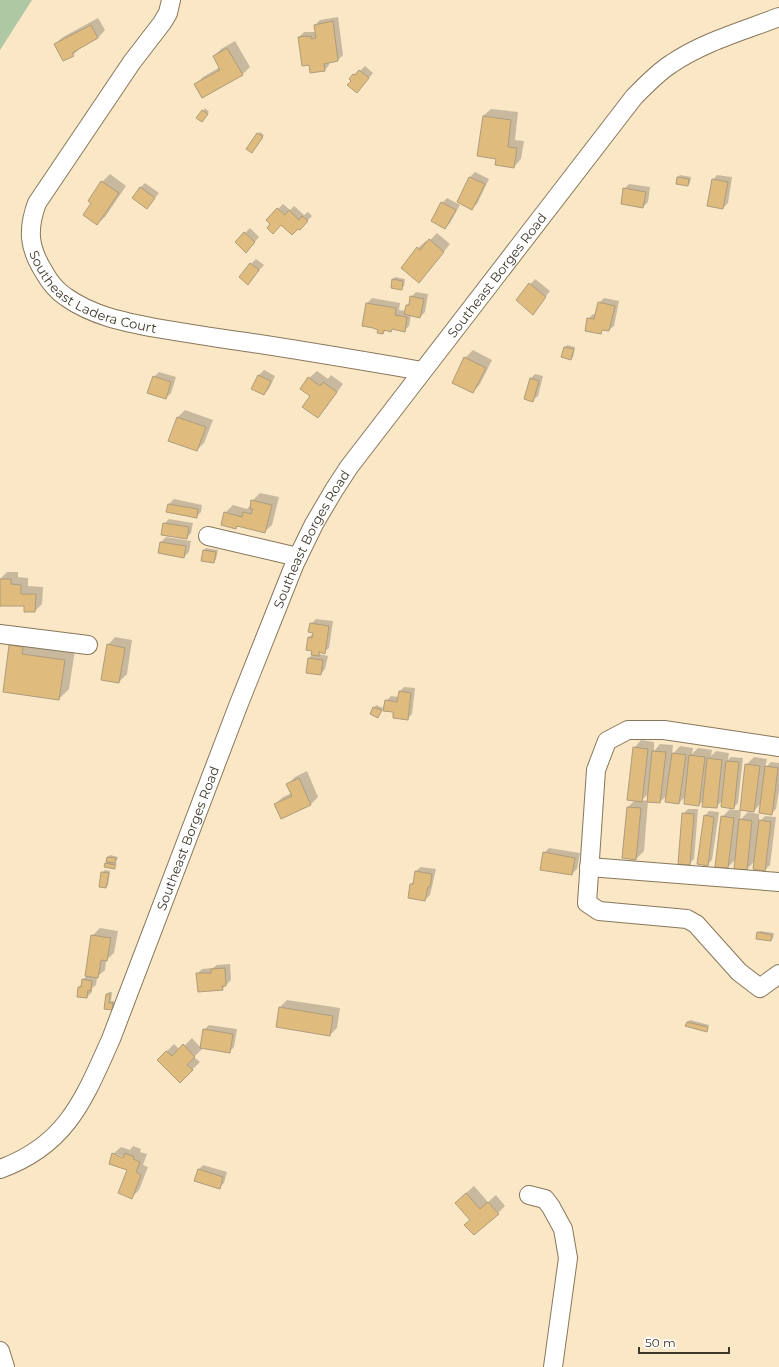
<svg xmlns="http://www.w3.org/2000/svg" width="779" height="1367" font-family="Montserrat,sans-serif">
<style>
.green{fill:#adc8a3}
.shadow{fill:#0003;fill-rule:evenodd}
.building{fill:#dfbc7d;stroke:#ae9c7d}
.lines{fill:none;stroke-linecap:round;stroke-linejoin:round}
.minor-casing{stroke:#88775a;stroke-width:20}
.minor{stroke:#fff;stroke-width:18}
.labels{text-anchor:middle;dominant-baseline:central;stroke-width:3;stroke-linejoin:round;paint-order:stroke}
.street-label{font-size:13px;fill:#3e372a;stroke:#fff}
</style>
<rect width="100%" height="100%" fill="#fae7c6"/>
<!-- green -->
<polygon class="green" points="0,0 32,0 0,50"/>
<!-- shadow -->
<g class="shadow">
<polygon points="338,17 343,55 338,60 329,62 329,65 325,70 310,64 299,37 304,32 316,32 315,25 320,20"/>
<polygon points="98,18 105,30 98,38 81,47 73,55 55,44 63,37"/>
<polygon points="235,41 250,67 242,75 195,85 203,77 220,67 214,56 221,49"/>
<polygon points="365,66 373,73 357,92 350,79 359,70 360,71"/>
<polygon points="205,108 209,112 204,119 198,118"/>
<polygon points="491,109 518,112 515,140 524,141 521,159 514,167 497,158 483,116"/>
<polygon points="260,132 264,135 254,150 258,134"/>
<polygon points="475,172 489,179 477,204 472,208 458,202 470,177"/>
<polygon points="110,174 126,186 105,217 97,224 92,203 102,182"/>
<polygon points="680,175 691,177 690,183 688,185 678,177"/>
<polygon points="717,175 732,177 728,203 723,208 713,180"/>
<polygon points="145,183 159,193 147,208 140,188"/>
<polygon points="629,184 650,187 648,202 643,207 624,189"/>
<polygon points="447,198 460,205 450,223 445,228 442,203"/>
<polygon points="283,204 290,210 294,206 304,215 308,212 312,216 300,228 281,223 271,224 267,220"/>
<polygon points="250,228 259,237 251,246 245,233"/>
<polygon points="437,233 450,244 426,274 402,268 418,248 426,241 428,242"/>
<polygon points="256,259 264,265 248,283 251,264"/>
<polygon points="395,277 405,279 404,286 401,289 393,279"/>
<polygon points="535,279 550,291 533,313 517,300"/>
<polygon points="416,292 428,294 425,312 420,317 411,315 409,326 404,331 393,329 391,331 386,330 383,333 379,330 367,303 372,298 400,303 399,310 406,311 407,305 410,302 411,297"/>
<polygon points="604,298 619,301 614,326 609,330 604,329 600,333 588,319 593,314 596,314 599,303"/>
<polygon points="567,345 575,347 573,357 571,359 565,347"/>
<polygon points="473,350 492,360 480,384 473,392 465,358"/>
<polygon points="264,370 275,376 269,389 264,394 253,388 259,375"/>
<polygon points="317,371 328,379 331,375 343,384 325,409 317,417 312,395 309,378"/>
<polygon points="159,372 176,377 171,393 166,398 154,377"/>
<polygon points="535,374 543,376 538,396 533,400 531,378"/>
<polygon points="185,410 213,420 204,443 197,450 169,440 178,417"/>
<polygon points="260,493 279,497 272,525 264,532 238,526 236,528 225,513 233,505 247,509 251,505 252,501"/>
<polygon points="174,499 202,505 201,512 196,517 169,504"/>
<polygon points="169,519 193,523 191,533 187,538 164,524"/>
<polygon points="166,537 191,541 189,552 184,557 159,552 161,542"/>
<polygon points="206,548 218,550 216,559 214,562 204,550"/>
<polygon points="7,572 18,572 18,577 28,578 28,586 43,587 42,604 35,611 25,606 0,605 0,579"/>
<polygon points="316,619 333,621 329,648 324,652 322,652 319,654 328,656 325,669 321,674 309,658 312,655 313,650 309,637 315,632 311,624"/>
<polygon points="20,636 75,650 69,689 59,699 10,646"/>
<polygon points="115,637 132,640 127,674 119,682 108,645"/>
<polygon points="404,687 415,688 412,714 407,719 395,712 386,701 391,696 399,697 399,692"/>
<polygon points="376,705 383,708 378,717 371,713"/>
<path d="M641,740L654,742V751L660,744L673,745L672,755L680,746L693,748L692,754L698,748L712,750L711,756L716,751L729,753L728,760L731,757L743,758L738,803L731,810H741L740,820L748,812L759,814V822L765,816L776,817L770,865L765,870L755,861L747,869L736,859L728,867L722,817L731,808L722,801L716,807L704,800L699,805L686,796L679,803L667,795L660,802L648,801L644,851L636,859L628,807L635,800L634,748ZM648,794V801L642,800Z"/>
<polygon points="754,757 767,759 765,768 771,762 779,763 779,790 776,809 772,813 761,803 754,811 746,765"/>
<polygon points="307,771 318,797 311,804 275,804 283,797 292,793 288,784 295,777"/>
<polygon points="688,809 698,809 694,859 689,864 683,814"/>
<polygon points="709,811 719,812 712,860 707,865 705,816"/>
<polygon points="549,848 580,853 577,869 572,874 544,853"/>
<polygon points="110,855 118,857 117,860 115,863 117,863 116,866 114,868 106,864 108,861 108,857"/>
<polygon points="421,867 436,869 430,895 425,900 411,884 414,881 416,871"/>
<polygon points="105,870 110,871 108,885 106,887 102,873"/>
<polygon points="100,928 118,931 114,953 106,960 105,970 97,977 96,985 92,988 92,992 87,997 79,987 82,984 83,980 87,975 92,936"/>
<polygon points="760,931 774,933 773,938 771,940 758,933"/>
<polygon points="230,964 231,980 222,989 197,974 202,969 213,968 217,965"/>
<polygon points="109,992 112,992 111,1001 114,1001 114,1007 112,1009 105,1008 107,994"/>
<polygon points="287,1000 340,1008 337,1028 330,1035 280,1007"/>
<polygon points="690,1020 709,1025 708,1028 706,1031 687,1022"/>
<polygon points="209,1025 237,1029 234,1047 229,1052 203,1048 194,1057 200,1062 180,1082 158,1060 174,1044 180,1050 192,1038 201,1048 204,1030"/>
<path d="M133,1146L141,1149L140,1152L147,1154L143,1165L148,1167L139,1190L132,1197L128,1170L113,1154L121,1147L130,1150ZM116,1154L128,1159V1160L116,1156Z"/>
<polygon points="203,1165 227,1172 224,1183 219,1188 198,1170"/>
<polygon points="474,1186 488,1202 496,1195 505,1206 498,1213 471,1219 464,1195"/>
</g>
<!-- building -->
<g class="building">
<polygon points="333,21 338,61 324,64 325,71 310,73 309,65 302,66 298,37 307,36 306,37 311,36 311,39 316,38 314,25"/>
<polygon points="91,25 98,38 72,53 74,56 63,61 54,44"/>
<polygon points="227,48 243,75 202,98 194,84 220,70 213,56"/>
<polygon points="359,70 369,78 357,93 347,85 351,81 349,79 353,74 355,75"/>
<polygon points="202,110 208,114 202,122 196,118"/>
<polygon points="483,116 511,120 508,147 517,148 514,168 495,165 496,159 477,156"/>
<polygon points="257,133 263,137 252,153 246,149"/>
<polygon points="469,177 485,184 472,210 457,202"/>
<polygon points="677,177 689,179 688,186 676,184"/>
<polygon points="712,179 728,182 723,209 707,206"/>
<polygon points="101,181 119,193 97,225 83,215 91,203 88,201"/>
<polygon points="140,187 155,198 147,209 132,198"/>
<polygon points="623,188 646,192 643,208 621,204"/>
<polygon points="441,202 456,210 445,229 431,221"/>
<polygon points="277,208 285,215 289,210 299,220 302,216 308,221 300,230 298,229 292,235 281,225 273,234 267,228 270,224 266,220"/>
<polygon points="244,232 255,242 246,253 235,242"/>
<polygon points="429,239 444,252 419,283 401,268 417,247 420,250"/>
<polygon points="250,263 259,270 248,285 239,277"/>
<polygon points="392,279 403,281 402,290 391,288"/>
<polygon points="529,283 546,297 533,315 516,300"/>
<polygon points="410,296 424,299 420,318 404,314 406,305 409,305"/>
<polygon points="598,302 615,306 609,331 602,330 601,334 585,331 587,318 594,319"/>
<polygon points="366,303 396,308 395,315 407,317 405,332 392,329 391,332 384,330 383,334 377,333 378,330 373,328 362,326"/>
<polygon points="564,347 574,349 571,360 561,357"/>
<polygon points="464,357 486,368 473,393 452,383"/>
<polygon points="258,375 271,381 264,395 251,389"/>
<polygon points="153,376 171,382 166,399 147,393"/>
<polygon points="308,377 320,386 323,382 337,392 318,418 302,407 310,396 300,389"/>
<polygon points="530,378 539,381 533,402 524,399"/>
<polygon points="177,417 206,427 197,451 168,441"/>
<polygon points="251,500 272,505 265,533 237,526 236,529 221,525 224,512 242,517 243,512 251,514 253,509 250,509"/>
<polygon points="168,504 198,509 197,518 166,512"/>
<polygon points="163,523 189,527 187,539 161,535"/>
<polygon points="160,542 186,546 184,558 158,553"/>
<polygon points="203,550 216,552 214,563 201,561"/>
<polygon points="0,579 11,579 11,584 21,585 21,594 36,594 35,612 24,612 24,606 0,606"/>
<polygon points="310,623 329,626 325,654 319,652 319,656 311,655 312,651 306,650 308,637 312,638 313,633 308,632"/>
<polygon points="107,644 125,648 119,683 101,680"/>
<polygon points="9,645 23,647 22,654 65,660 59,700 3,692"/>
<polygon points="308,658 323,660 321,675 306,673"/>
<polygon points="399,691 411,693 408,720 393,718 393,712 383,711 385,700 397,702"/>
<polygon points="373,707 382,710 378,718 370,714"/>
<polygon points="633,747 648,749 642,802 627,800"/>
<polygon points="652,751 666,752 660,803 647,802"/>
<polygon points="672,753 686,755 679,804 665,802"/>
<polygon points="689,755 705,757 699,806 684,804"/>
<polygon points="707,758 722,760 717,808 702,807"/>
<polygon points="726,761 739,762 734,809 721,807"/>
<polygon points="745,764 760,766 754,812 740,810"/>
<polygon points="765,766 778,768 772,815 759,813"/>
<polygon points="299,778 311,805 281,819 274,804 292,796 286,784"/>
<polygon points="627,807 641,808 636,860 622,858"/>
<polygon points="682,813 694,814 690,865 678,864"/>
<polygon points="704,815 714,817 708,866 697,864"/>
<polygon points="721,816 734,818 728,868 715,867"/>
<polygon points="739,819 752,821 747,870 734,869"/>
<polygon points="759,820 771,822 765,871 753,869"/>
<polygon points="543,852 575,858 572,875 540,870"/>
<polygon points="107,857 116,858 115,863 106,862"/>
<polygon points="105,863 115,865 115,869 104,867"/>
<polygon points="415,871 432,874 430,887 428,887 425,901 408,898 410,884 413,884"/>
<polygon points="101,872 109,873 106,888 99,887"/>
<polygon points="757,932 772,935 771,941 756,939"/>
<polygon points="91,935 111,938 107,961 101,960 98,978 85,976"/>
<polygon points="225,968 226,986 222,986 223,990 198,992 196,973 211,973 211,969"/>
<polygon points="82,979 92,981 91,991 88,990 87,998 77,997 78,987 81,987"/>
<polygon points="106,994 110,994 109,1003 113,1003 112,1010 104,1009"/>
<polygon points="279,1007 333,1016 330,1036 276,1027"/>
<polygon points="687,1022 708,1027 707,1032 685,1026"/>
<polygon points="203,1029 233,1034 230,1053 200,1048"/>
<polygon points="183,1044 195,1057 187,1065 193,1070 180,1083 157,1060 166,1051 172,1056"/>
<polygon points="112,1153 123,1158 125,1153 134,1157 133,1159 140,1162 136,1172 141,1175 132,1199 118,1193 127,1170 109,1164"/>
<polygon points="198,1169 223,1177 220,1189 194,1181"/>
<polygon points="466,1193 480,1209 488,1202 499,1214 474,1235 464,1225 470,1220 455,1203"/>
</g>
<g class="lines">
<defs>
<g id="minor">
<path id="s1" d="M171,0L168,13L162,23L132,62L37,203C27,230 29,248 44,272C49,281 57,291 66,297C93,316 124,322 156,328C186,333 216,338 246,342C305,351 364,361 422,371"/>
<polyline points="208,536 298,557"/>
<polyline points="0,634 88,645"/>
<polyline points="779,747 664,730 628,730 607,741 596,770 587,903 599,911 687,919 696,924 739,972 760,988 779,974"/>
<polyline points="589,867 779,882"/>
<path id="s2" d="M0,1169C67,1145 84,1099 111,1039L238,706L295,563L314,524L334,490L349,467L634,97C645,86 657,73 671,64C703,42 743,31 779,17"/>
<polyline points="529,1195 545,1199 551,1207 563,1229 568,1258 553,1367"/>
<polyline points="0,1351 5,1367"/>
</g>
</defs>
<!-- minor casing -->
<use href="#minor" class="minor-casing"/>
<!-- minor -->
<use href="#minor" class="minor"/>
</g>
<g class="labels">
<!-- street labels -->
<g class="street-label">
<text stroke="none"><textPath href="#s2" startOffset="1040">Southeast Borges Road</textPath></text>
<text stroke="none"><textPath href="#s1" startOffset="370">Southeast Ladera Court</textPath></text>
<text stroke="none"><textPath href="#s2" startOffset="716">Southeast Borges Road</textPath></text>
<text stroke="none"><textPath href="#s2" startOffset="392">Southeast Borges Road</textPath></text>
</g>
</g>
<!-- scale -->
<path d="M639 1347v6h90v-6" fill="none" stroke="#3e372a" stroke-width="2"/>
<text x="645" y="1347" font-size="12" fill="#3e372a" stroke="#ffffff" stroke-width="3" paint-order="stroke">50 m</text>
</svg>
